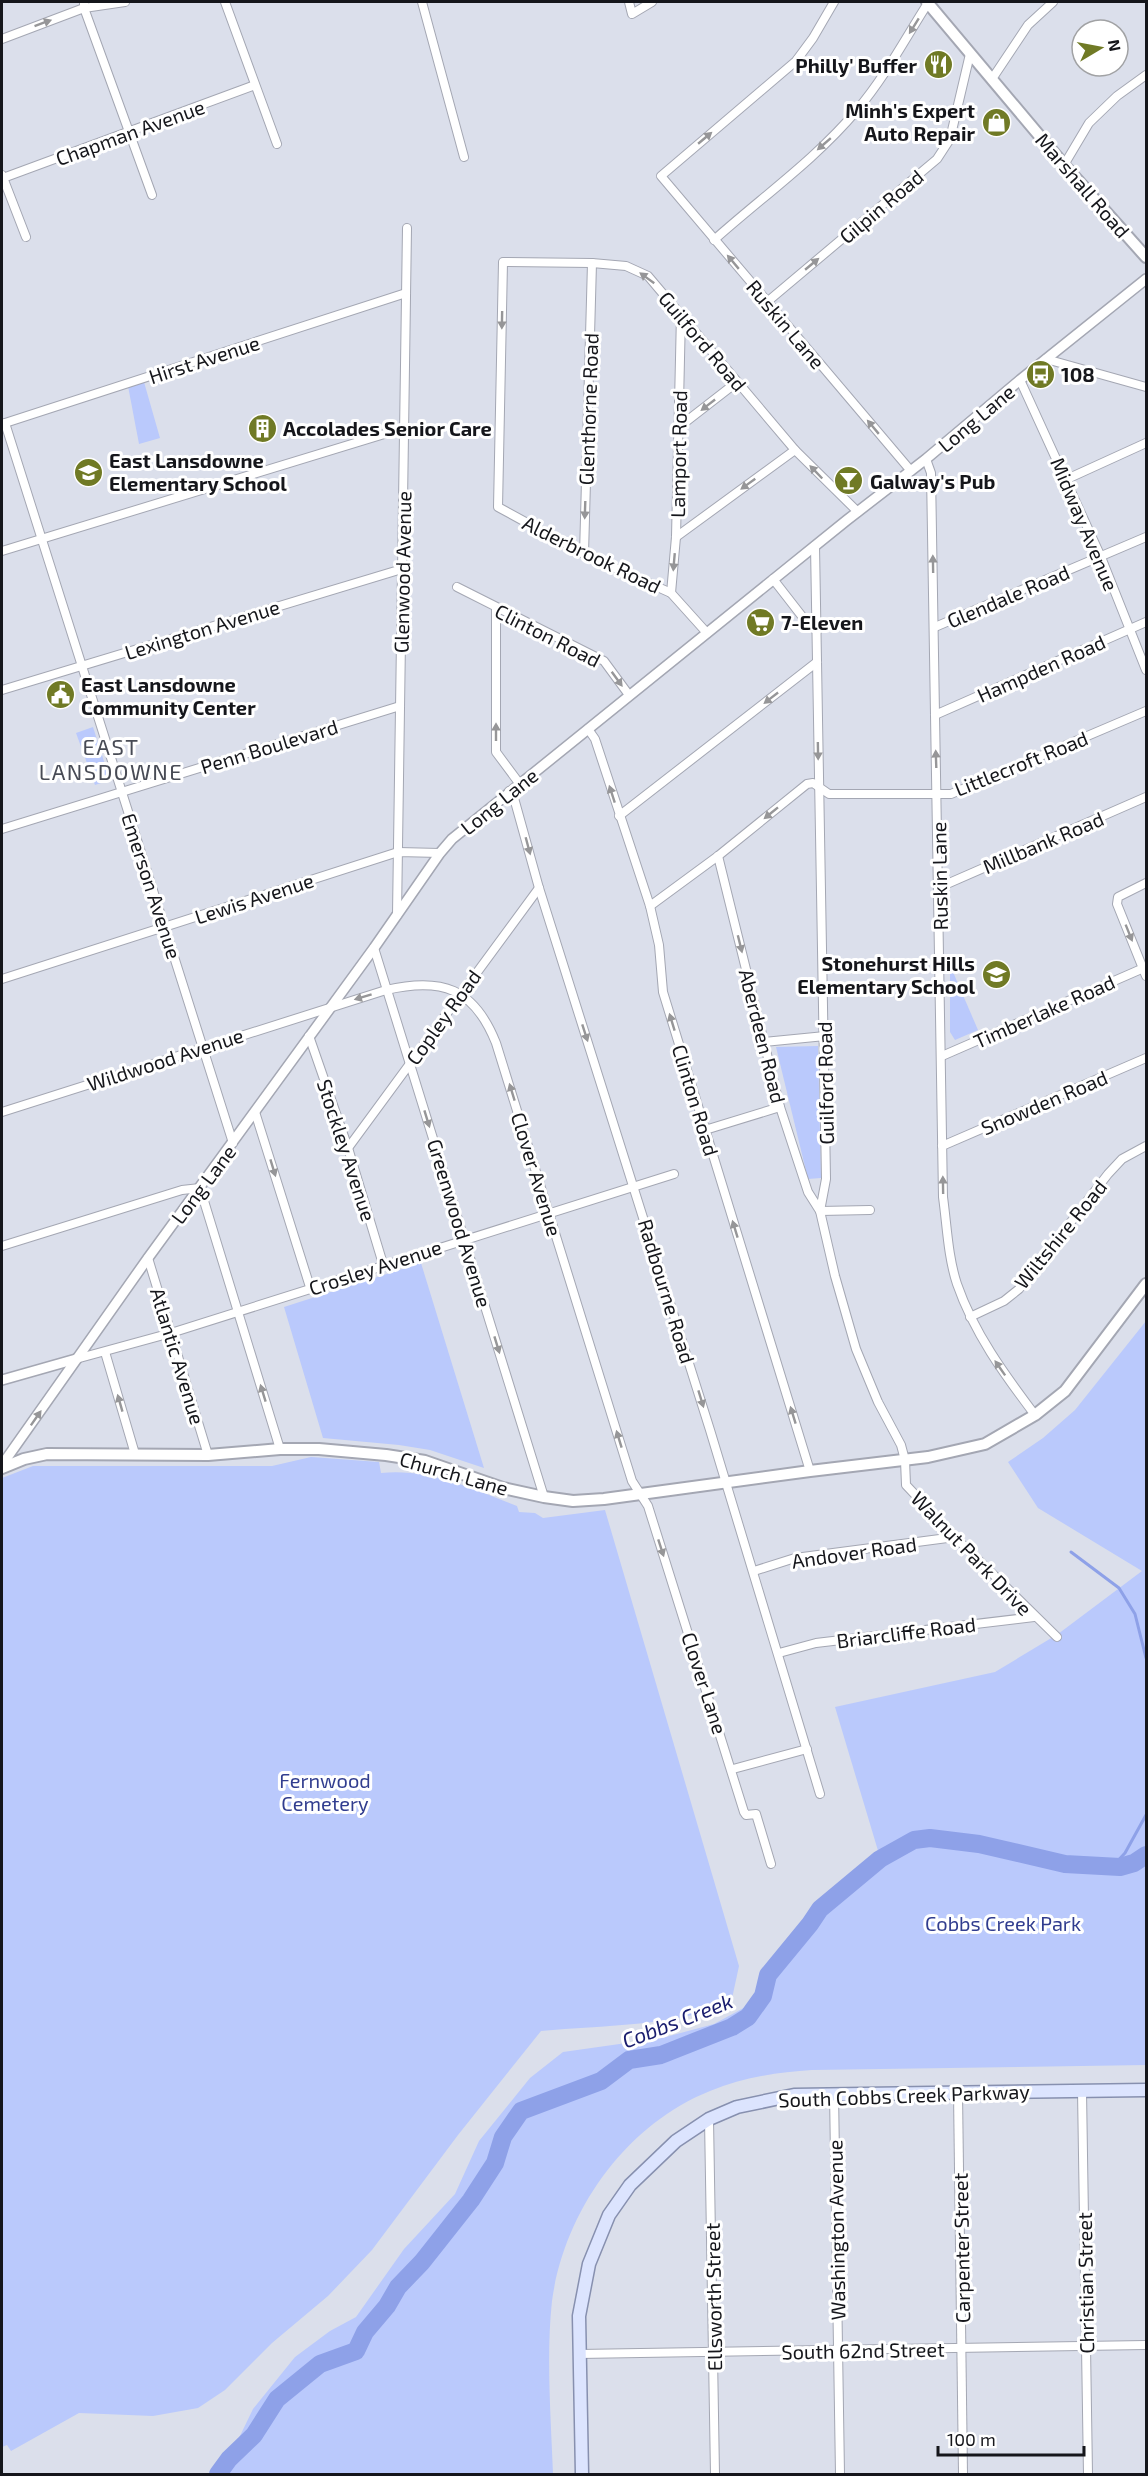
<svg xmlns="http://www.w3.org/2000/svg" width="1148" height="2476" font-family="'Exo 2',sans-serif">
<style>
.green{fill:#bac9fc}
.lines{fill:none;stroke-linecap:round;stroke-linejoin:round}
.stream{stroke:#8ea1e8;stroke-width:3}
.river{stroke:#8ea1e8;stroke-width:18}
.minor-casing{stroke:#a4a7b3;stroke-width:10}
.tertiary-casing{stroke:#a4a7b3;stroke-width:12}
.secondary-casing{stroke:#a4a7b3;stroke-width:14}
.primary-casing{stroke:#8790af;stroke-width:15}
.minor{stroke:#fff;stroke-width:8}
.tertiary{stroke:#fff;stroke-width:9}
.secondary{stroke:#fff;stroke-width:10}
.primary{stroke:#dce4fe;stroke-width:12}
.oneway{fill:#969698}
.labels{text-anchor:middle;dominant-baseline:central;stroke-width:6;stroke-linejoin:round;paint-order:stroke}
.poi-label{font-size:20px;font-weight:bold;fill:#15161b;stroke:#fff;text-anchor:start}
.street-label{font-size:20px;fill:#15161b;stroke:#fff}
.park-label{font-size:20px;fill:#313d8f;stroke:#fff}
.water-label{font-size:21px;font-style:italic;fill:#191d6e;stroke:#fff}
.quarter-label{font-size:22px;letter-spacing:1.5px;fill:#484b55;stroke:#fff}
</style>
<rect width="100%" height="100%" fill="#dbdfeb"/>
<!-- green -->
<g class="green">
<polygon points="144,382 160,438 139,444 128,386"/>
<polygon points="93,727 110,780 95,785 76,733"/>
<polygon points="950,965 978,1030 955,1040 950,1032"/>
<polygon points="818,1046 821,1178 808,1179 776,1047"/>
<polygon points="421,1263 484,1468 430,1450 399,1445 323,1438 284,1307"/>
<path d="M1146,1321V2065L812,2070C777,2072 742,2078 710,2091C625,2125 564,2212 552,2301C546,2355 551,2420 553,2474H219L224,2469L253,2409L295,2357L330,2331L356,2317L404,2249L455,2194L479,2141L530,2078L563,2052L662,2038L714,2024L749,2005L760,1992L780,1952L831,1891L858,1866L879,1854L835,1707L995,1672L1058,1634L1142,1571L1038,1508L1008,1462L1043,1438L1075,1410Z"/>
<path d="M311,1457L379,1462L381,1473C429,1468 473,1489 517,1506L519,1512L535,1513L543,1518L605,1510L739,1966L731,2003C671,2027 604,2025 541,2031L458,2135L372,2250L328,2296L272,2343L225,2390L198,2408L153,2416L79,2413L11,2451L7,2445L2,2447V1478L33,1466H272Z"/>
</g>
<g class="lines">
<!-- stream -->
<g class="stream">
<polyline points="1071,1552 1119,1588 1135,1614 1146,1658"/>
<polyline points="1113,1866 1125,1853 1146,1815"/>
</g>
<!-- river -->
<polyline class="river" points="218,2474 229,2459 254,2435 277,2399 320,2364 356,2351 365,2332 387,2306 398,2287 422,2262 471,2200 495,2163 503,2137 521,2111 601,2081 629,2060 661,2055 732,2027 748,2017 763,1996 768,1975 810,1924 820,1909 880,1859 914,1840 930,1838 979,1844 1065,1864 1120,1867 1134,1863 1146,1855"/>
<defs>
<g id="minor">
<polyline points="84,2 84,8 152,195"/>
<polyline points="225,2 277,144"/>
<polyline points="422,2 464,157"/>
<polyline points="629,2 632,14 652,2"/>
<polyline points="834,2 813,38 796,61 661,176 911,471"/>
<polyline points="2,39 84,8 125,2"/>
<polyline points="992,79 1028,25 1053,2"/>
<polyline points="1064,165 1089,123 1117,96 1146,75"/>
<polyline points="2,175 26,237"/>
<polyline points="3,178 255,85"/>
<path d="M714,240C762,197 816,159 857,110C885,77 905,39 928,3"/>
<polyline points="767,302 937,159 950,139 970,54"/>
<polyline points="1046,359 1146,387"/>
<polyline points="1020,380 1101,557 1146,670"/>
<polyline points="5,423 233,1143"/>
<polyline points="2,424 406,293"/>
<polyline points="679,427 737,382"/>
<path d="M926,459L931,473L943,1197C947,1226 948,1257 957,1284C974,1333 1004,1374 1035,1415"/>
<polyline points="1067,479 1146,443"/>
<polyline points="676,537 795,450"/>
<polyline points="815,546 826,1179 820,1211 835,1276 856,1349 878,1402 901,1445 905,1460 906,1485 955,1537 1057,1637"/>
<polyline points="2,551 404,428"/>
<polyline points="584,554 592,263"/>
<polyline points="773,579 808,624 817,631"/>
<polyline points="457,587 604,661 629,695"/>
<polyline points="671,593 676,537 681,314"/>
<polyline points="496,608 496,752 519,783"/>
<polyline points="935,627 1146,537"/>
<polyline points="707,633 671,593 584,554 498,507 503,262 592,263 626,266 648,276 795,450 858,512"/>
<polyline points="2,690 402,569"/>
<polyline points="935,715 1146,622"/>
<polyline points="588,729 595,739 650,906 659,945 663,992 810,1471"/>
<polyline points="509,791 514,798 539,888 710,1430 820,1794"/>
<polyline points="619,816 817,662"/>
<polyline points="2,829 400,706"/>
<polyline points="718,856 780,1107 808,1192 820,1211 870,1210"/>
<polyline points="1146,883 1118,897 1117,904 1146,976"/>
<polyline points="940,887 1146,797"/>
<polyline points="650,906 718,856 807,784 813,783 829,794 951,794 1146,711"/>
<polyline points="397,915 407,228"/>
<polyline points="374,948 544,1497"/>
<polyline points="2,979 398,852 440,853"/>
<polyline points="309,1036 348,1148 383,1264"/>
<polyline points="764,1042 825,1036"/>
<polyline points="942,1056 1146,967"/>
<path d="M2,1112L386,990C442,977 474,988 496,1043L632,1481L648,1506L744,1812L746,1815L756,1814L771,1864"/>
<polyline points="255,1112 310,1287"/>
<polyline points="705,1130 780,1107"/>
<polyline points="942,1146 1146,1058"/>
<polyline points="348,1148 539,888"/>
<polyline points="2,1246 182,1190 200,1188 280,1449"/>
<polyline points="148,1258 208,1455"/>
<polyline points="970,1317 1004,1301 1019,1289 1108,1174 1122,1159 1146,1146"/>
<polyline points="105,1352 135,1454"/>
<polyline points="76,1359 171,1333 674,1174"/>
<polyline points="754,1571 795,1558 955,1537"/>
<polyline points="779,1653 816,1643 1034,1617"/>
<polyline points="733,1769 807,1749"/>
<polyline points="1082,2091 1088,2474"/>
<polyline points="834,2093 840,2474"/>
<polyline points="958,2093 963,2474"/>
<polyline points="709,2119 715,2474"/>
<polyline points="579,2354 1146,2345"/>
</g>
<g id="tertiary">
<polyline points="2,1380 76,1359"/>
<polyline points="2,1465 148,1258 374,948 440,853 452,839 847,520 926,459 1020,380 1146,279"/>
</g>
<g id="secondary">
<polyline points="927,2 1064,165 1146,257"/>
<polyline points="2,1468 24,1459 47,1454 208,1455 280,1449 319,1449 386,1455 425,1461 503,1488 544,1497 573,1501 604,1499 810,1471 928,1457 985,1444 1035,1415 1065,1391 1146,1284"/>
</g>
<polyline id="primary" points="582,2474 579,2316 589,2264 609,2215 630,2185 676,2141 709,2119 737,2107 794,2095 1146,2090"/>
</defs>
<!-- minor casing -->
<use href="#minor" class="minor-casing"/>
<!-- tertiary casing -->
<use href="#tertiary" class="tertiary-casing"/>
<!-- secondary casing -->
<use href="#secondary" class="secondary-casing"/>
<!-- primary casing -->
<use href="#primary" class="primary-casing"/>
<!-- minor -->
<use href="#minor" class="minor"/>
<!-- tertiary -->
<use href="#tertiary" class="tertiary"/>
<!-- secondary -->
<use href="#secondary" class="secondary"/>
<!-- primary -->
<use href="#primary" class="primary"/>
</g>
<!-- one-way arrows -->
<defs><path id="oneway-solid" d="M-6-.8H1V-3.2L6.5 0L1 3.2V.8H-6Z" transform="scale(1.5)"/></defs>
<g class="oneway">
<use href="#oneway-solid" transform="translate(43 23) rotate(-20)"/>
<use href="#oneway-solid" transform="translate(914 26) rotate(122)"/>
<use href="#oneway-solid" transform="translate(705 138) rotate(-40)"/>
<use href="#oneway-solid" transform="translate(824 144) rotate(139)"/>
<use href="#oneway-solid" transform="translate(733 262) rotate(-130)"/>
<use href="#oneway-solid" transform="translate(812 264) rotate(-40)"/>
<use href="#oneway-solid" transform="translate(647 278) rotate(-144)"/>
<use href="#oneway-solid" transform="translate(502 320) rotate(91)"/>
<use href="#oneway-solid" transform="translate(708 405) rotate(142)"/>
<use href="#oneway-solid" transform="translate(873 427) rotate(-130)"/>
<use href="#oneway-solid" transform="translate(816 472) rotate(-134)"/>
<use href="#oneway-solid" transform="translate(748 484) rotate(144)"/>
<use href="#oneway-solid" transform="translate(585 510) rotate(92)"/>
<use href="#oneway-solid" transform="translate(674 562) rotate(95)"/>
<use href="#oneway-solid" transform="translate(933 564) rotate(-91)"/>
<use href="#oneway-solid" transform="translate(617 679) rotate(54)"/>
<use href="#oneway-solid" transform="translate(771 698) rotate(142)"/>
<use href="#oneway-solid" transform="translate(496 732) rotate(-90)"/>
<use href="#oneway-solid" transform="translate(818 751) rotate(89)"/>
<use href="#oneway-solid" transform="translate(936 759) rotate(-92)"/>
<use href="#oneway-solid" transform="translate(612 794) rotate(-108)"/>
<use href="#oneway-solid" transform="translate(771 813) rotate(141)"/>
<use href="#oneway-solid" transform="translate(528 846) rotate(75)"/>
<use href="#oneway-solid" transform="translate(1129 933) rotate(68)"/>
<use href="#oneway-solid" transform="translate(740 944) rotate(76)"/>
<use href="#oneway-solid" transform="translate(363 997) rotate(163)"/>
<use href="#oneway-solid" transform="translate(672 1022) rotate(-107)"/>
<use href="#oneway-solid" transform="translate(585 1033) rotate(72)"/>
<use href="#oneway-solid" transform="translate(512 1092) rotate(-107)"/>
<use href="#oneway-solid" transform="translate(427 1119) rotate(73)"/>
<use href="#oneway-solid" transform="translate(273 1168) rotate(73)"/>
<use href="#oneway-solid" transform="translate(943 1185) rotate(-91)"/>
<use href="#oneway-solid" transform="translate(735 1229) rotate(-107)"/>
<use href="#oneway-solid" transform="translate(497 1345) rotate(73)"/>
<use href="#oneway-solid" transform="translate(1000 1368) rotate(-125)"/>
<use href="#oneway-solid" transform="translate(263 1393) rotate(-107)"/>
<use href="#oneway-solid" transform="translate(701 1399) rotate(73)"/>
<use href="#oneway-solid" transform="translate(120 1403) rotate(-106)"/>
<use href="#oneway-solid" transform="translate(793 1415) rotate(-107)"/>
<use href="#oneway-solid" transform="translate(36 1418) rotate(-55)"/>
<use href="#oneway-solid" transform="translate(619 1439) rotate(-107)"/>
<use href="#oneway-solid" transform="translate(661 1548) rotate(72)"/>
</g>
<!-- icons -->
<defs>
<symbol id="restaurant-disc" viewBox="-11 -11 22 22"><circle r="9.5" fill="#707a25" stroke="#fff"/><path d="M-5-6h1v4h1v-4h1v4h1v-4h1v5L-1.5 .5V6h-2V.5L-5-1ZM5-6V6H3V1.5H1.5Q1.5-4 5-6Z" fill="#fff"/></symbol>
<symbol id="shop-disc" viewBox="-11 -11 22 22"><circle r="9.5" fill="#707a25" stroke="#fff"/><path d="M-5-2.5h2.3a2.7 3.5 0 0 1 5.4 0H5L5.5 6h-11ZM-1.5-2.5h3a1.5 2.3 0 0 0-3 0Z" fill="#fff"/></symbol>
<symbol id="bus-disc" viewBox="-11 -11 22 22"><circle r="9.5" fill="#707a25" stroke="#fff"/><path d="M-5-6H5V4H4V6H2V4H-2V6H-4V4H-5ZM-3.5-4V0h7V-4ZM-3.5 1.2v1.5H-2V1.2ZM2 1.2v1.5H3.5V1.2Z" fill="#fff"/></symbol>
<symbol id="building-disc" viewBox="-11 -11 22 22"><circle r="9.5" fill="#707a25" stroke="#fff"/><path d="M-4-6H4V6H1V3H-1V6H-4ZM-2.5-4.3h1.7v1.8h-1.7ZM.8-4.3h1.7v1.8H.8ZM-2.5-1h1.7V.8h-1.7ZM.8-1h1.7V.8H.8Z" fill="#fff"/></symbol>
<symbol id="school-disc" viewBox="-11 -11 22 22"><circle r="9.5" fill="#707a25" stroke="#fff"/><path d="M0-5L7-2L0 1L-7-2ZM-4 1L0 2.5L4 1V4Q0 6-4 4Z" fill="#fff"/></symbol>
<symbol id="bar-disc" viewBox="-11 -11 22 22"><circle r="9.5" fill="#707a25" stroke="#fff"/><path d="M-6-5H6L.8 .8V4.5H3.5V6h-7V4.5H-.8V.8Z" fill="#fff"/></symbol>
<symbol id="supermarket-disc" viewBox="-11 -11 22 22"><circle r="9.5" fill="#707a25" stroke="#fff"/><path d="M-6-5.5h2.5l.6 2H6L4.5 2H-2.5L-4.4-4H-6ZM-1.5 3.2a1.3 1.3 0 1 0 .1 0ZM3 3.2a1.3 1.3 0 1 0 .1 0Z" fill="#fff"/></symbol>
<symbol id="civic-disc" viewBox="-11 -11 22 22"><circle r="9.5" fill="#707a25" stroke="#fff"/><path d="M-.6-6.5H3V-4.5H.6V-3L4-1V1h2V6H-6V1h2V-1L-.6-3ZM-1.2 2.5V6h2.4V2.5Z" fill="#fff"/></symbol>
</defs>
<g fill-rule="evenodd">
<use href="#restaurant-disc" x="922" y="48" width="33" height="33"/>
<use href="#shop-disc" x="980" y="106" width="33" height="33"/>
<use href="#bus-disc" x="1024" y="358" width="33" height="33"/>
<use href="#building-disc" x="246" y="412" width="33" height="33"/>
<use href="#school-disc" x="72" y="456" width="33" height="33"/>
<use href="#bar-disc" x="832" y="464" width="33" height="33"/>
<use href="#supermarket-disc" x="744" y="606" width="33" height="33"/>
<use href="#civic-disc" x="44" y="678" width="33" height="33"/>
<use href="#school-disc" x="980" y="958" width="33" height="33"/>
</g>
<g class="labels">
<!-- poi labels -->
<g class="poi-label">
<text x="917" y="65" text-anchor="end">Philly' Buffer</text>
<text x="975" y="110" text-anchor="end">Minh's Expert<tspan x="975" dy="23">Auto Repair</tspan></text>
<text x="1061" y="374">108</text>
<text x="283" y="428">Accolades Senior Care</text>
<text x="109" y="460">East Lansdowne<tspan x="109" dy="23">Elementary School</tspan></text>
<text x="870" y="481">Galway's Pub</text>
<text x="781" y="622">7-Eleven</text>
<text x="81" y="684">East Lansdowne<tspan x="81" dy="23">Community Center</tspan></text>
<text x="975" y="963" text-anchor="end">Stonehurst Hills<tspan x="975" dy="23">Elementary School</tspan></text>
</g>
<!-- street labels -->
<g class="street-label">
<text transform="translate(130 132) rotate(-20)">Chapman Avenue</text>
<text transform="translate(1083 185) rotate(49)">Marshall Road</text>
<text transform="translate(881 206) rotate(-40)">Gilpin Road</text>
<text transform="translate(786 324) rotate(50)">Ruskin Lane</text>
<text transform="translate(703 341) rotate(50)">Guilford Road</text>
<text transform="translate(204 359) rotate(-18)">Hirst Avenue</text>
<text transform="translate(588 409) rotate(-88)">Glenthorne Road</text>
<text transform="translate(976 418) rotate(-40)">Long Lane</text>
<text transform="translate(678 454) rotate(-89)">Lamport Road</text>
<text transform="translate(1085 524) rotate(67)">Midway Avenue</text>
<text transform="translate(592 554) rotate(26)">Alderbrook Road</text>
<text transform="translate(402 572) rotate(-89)">Glenwood Avenue</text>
<text transform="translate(1008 596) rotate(-23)">Glendale Road</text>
<text transform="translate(202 629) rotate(-17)">Lexington Avenue</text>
<text transform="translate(548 635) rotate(27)">Clinton Road</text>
<text transform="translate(1041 668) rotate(-24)">Hampden Road</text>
<text transform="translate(269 746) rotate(-17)">Penn Boulevard</text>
<text transform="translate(1021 763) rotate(-22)">Littlecroft Road</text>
<text transform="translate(499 801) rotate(-39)">Long Lane</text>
<text transform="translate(1043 842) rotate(-23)">Millbank Road</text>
<text transform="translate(939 876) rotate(-91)">Ruskin Lane</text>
<text transform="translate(152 886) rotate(72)">Emerson Avenue</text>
<text transform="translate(254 898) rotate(-18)">Lewis Avenue</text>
<text transform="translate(1044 1011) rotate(-24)">Timberlake Road</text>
<text transform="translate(443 1017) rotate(-54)">Copley Road</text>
<text transform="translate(763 1036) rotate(76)">Aberdeen Road</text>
<text transform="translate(165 1059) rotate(-18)">Wildwood Avenue</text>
<text transform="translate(825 1083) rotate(-91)">Guilford Road</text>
<text transform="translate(696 1100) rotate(73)">Clinton Road</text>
<text transform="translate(1044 1102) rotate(-23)">Snowden Road</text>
<text transform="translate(347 1150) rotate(72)">Stockley Avenue</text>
<text transform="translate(537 1174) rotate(73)">Clover Avenue</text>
<text transform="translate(203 1184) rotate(-53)">Long Lane</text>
<text transform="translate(460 1223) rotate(73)">Greenwood Avenue</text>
<text transform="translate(1060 1234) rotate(-51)">Wiltshire Road</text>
<text transform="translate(375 1267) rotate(-18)">Crosley Avenue</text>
<text transform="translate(667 1291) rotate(73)">Radbourne Road</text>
<text transform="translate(178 1356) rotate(73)">Atlantic Avenue</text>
<text transform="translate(454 1473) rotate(16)">Church Lane</text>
<text transform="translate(854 1552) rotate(-8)">Andover Road</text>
<text transform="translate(972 1553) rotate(46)">Walnut Park Drive</text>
<text transform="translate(906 1632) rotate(-7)">Briarcliffe Road</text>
<text transform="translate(705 1683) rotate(72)">Clover Lane</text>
<text transform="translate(904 2095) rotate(-2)">South Cobbs Creek Parkway</text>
<text transform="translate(836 2230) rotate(-91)">Washington Avenue</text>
<text transform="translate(961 2248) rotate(-91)">Carpenter Street</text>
<text transform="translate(1085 2283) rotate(-91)">Christian Street</text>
<text transform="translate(713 2297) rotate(-91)">Ellsworth Street</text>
<text transform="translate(863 2350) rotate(-1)">South 62nd Street</text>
</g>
<!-- park labels -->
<g class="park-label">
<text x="325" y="1780">Fernwood<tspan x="325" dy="23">Cemetery</tspan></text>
<text x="1003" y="1923">Cobbs Creek Park</text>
</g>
<!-- water labels -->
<g class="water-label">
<text transform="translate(677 2020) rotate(-21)">Cobbs Creek</text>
</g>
<!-- quarter labels -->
<g class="quarter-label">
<text x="111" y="746">EAST<tspan x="111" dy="25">LANSDOWNE</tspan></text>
</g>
</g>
<!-- border -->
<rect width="1148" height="2476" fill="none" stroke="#15161b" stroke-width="6"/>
<!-- north arrow -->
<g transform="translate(1100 48) rotate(80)"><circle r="28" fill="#ffffff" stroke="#a1a2a4" stroke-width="1.5"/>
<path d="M0-4.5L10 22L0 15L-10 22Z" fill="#707a25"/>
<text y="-9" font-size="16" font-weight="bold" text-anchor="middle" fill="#15161b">N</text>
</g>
<!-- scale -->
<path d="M938 2446v9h146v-9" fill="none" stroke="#15161b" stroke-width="3"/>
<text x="947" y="2446" font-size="18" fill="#15161b" stroke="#ffffff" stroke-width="4.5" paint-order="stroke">100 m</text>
</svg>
